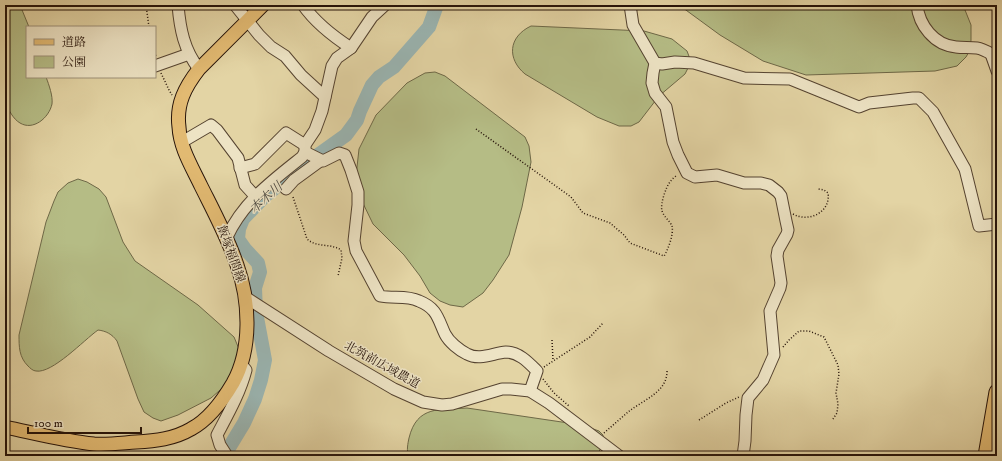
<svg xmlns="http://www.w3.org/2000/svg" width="1002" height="461" font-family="'IM FELL DW Pica','Noto Serif JP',serif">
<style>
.green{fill:#b5bc85;stroke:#6e6847}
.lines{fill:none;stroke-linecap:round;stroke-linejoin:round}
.river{stroke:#9ab5b2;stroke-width:14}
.minor-casing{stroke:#554330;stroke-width:13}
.major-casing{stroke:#261309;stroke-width:15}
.highway-casing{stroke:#261309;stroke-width:17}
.path{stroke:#261309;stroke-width:1.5;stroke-dasharray:1 2;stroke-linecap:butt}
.minor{stroke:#ede3c4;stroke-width:11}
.major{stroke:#e2ba72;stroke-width:13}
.highway{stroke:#e2ba72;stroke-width:15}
.labels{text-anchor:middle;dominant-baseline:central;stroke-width:3;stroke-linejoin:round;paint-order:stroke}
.street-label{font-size:12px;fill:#261309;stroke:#ede3c4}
.water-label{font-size:13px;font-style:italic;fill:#4f4c44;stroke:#ede3c4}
</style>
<rect width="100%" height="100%" fill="#e3d4a4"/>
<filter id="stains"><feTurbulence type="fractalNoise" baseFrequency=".005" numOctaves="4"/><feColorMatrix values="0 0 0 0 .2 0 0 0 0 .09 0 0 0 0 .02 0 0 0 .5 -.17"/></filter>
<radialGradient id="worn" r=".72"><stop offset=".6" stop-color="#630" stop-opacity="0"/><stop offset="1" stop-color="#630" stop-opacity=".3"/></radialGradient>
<!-- green -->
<g class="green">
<path d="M5,5H20L29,27H27V77H46C49,85 53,96 52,104C49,118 33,131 20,123C13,119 9,110 5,103Z"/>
<polygon points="679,5 963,5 971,25 971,40 970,50 966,57 957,66 935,71 806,75 763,61 720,35"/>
<path d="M531,26L644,31L672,39L687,51L690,59L688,68L685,74L659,96L639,122L631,126H619L597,117L525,74C507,59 508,37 531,26Z"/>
<polygon points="435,72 445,76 525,137 529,146 531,162 522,207 509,255 493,280 483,293 463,307 450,305 440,301 430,293 420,276 404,255 373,224 359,195 356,176 359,149 376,115 407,83 425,73"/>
<path d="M78,179L87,182L99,189L106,197L123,242L135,261L198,305L234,337L239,349L235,377L211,398L178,415L161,421L153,418L144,412L138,399L117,341C112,334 106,331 98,330C84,340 52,374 36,371C33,371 30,368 28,366C19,357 19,347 19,335L46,222L54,201L58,192L68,183Z"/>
<path d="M467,408L582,425L599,431L603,435V443L597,456H409C406,451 408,443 409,438C417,405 440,410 467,408Z"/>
</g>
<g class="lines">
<!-- river -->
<polyline class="river" points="224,456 244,423 255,399 261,380 265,360 256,312 255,288 260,272 258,263 245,249 238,239 239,229 243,219 265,196 297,170 346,135 357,120 360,111 372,85 379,77 394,67 429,27 437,5"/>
<defs>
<g id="minor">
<path d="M178,5C180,29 184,50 199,69"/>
<polyline points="235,5 259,35 271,47 285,56 301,75 325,97"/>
<path d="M303,5C315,22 334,37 351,48"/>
<polyline points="630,5 633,25 655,63 662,64 675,62 694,63 744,78 790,79 859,107 869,103 913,98 919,98 933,112 965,169 979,226 997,224"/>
<path d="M917,5C919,25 934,45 956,47C963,48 970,47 977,48C984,49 991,54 997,57"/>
<polyline points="991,54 997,71"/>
<polyline points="655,63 653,73 652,83 655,93 666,107 673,142 678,155 687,173 695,177 717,175 744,183 761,183 769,185 778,192 781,196 786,221 788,230 787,234 778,250 777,256 781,283 780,288 770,311 774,355 763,380 748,398 746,415 745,441 743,456"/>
<polyline points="155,66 189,54"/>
<polyline points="182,142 211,125 217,130 238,158 245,185 255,196"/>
<path d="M305,152L323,161L339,153L345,155L351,170L358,192V205L354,241L356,251L380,296C393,299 406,295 419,301C437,308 438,319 445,334C449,342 459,350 467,354C480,361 493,353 506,352C519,352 529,363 537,371L530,391"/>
<polyline points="240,168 255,164 286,133 305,145"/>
<polyline points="286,189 294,180 320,161"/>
<path d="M227,237C243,202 272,181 302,157L305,152V145L315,130L322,111L332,66L337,58L351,48L372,17L385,5"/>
<polyline points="245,297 329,351 394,389 423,402 442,405 452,404 502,389 511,389 530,391 549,403 619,456"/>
<path d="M227,456L220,445L217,435C228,414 240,393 246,370L242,365"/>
</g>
<path id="major" d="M5,427C34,433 64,441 94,444C108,445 122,443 136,442C155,441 174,439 191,429C210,419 223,400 233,383C252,349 250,301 237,265C228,238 214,212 201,186C192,167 180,148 179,127C176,104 185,87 199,69L263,5"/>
<polyline id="highway" points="986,456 997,392"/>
</defs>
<!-- minor casing -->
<use href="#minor" class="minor-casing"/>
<!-- major casing -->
<use href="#major" class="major-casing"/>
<!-- highway casing -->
<use href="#highway" class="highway-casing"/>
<!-- path -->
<g class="path">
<polyline points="146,5 149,27"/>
<polyline points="155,52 156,57"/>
<polyline points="161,73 169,90 172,95"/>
<path d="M476,129L571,197L583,213L610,223L624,235L630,243L664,256C668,250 674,234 672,226C670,221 664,217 662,211C660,204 666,187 670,182C672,179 675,177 677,175"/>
<path d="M293,197L307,239C317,248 331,243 341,250L342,258L338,276"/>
<path d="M793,214C809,223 831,212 828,193L824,190L818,189"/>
<polyline points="552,340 553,360"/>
<polyline points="783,347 789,340 799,331 809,331 824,337 838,365 839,374 836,393 838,404 837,413 833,419"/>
<polyline points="544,367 590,337 603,323"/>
<polyline points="543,379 554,393 569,406"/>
<polyline points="699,420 726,403 739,397"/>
<path d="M604,433C612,426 620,419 628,412C643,400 668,392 667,370"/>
<polyline points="67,456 74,452"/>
</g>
<!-- minor -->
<use href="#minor" class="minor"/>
<!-- major -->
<use href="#major" class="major"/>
<!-- highway -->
<use href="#highway" class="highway"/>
</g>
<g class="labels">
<!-- street labels -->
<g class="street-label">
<text transform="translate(231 254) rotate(70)">飯塚福間線</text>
<text transform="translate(382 365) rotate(29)">北筑前広域農道</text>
</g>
<!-- water labels -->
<g class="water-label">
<text transform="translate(266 198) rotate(-42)">本木川</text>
</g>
</g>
<!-- margin -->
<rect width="1002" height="461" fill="none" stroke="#e3d4a4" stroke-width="20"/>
<rect x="6" y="6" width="990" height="449" fill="none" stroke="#261309" stroke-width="2"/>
<rect x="10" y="10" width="982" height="441" fill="none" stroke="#261309"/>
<!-- legend -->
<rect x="26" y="26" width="130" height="52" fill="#ede3c4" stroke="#9d9079"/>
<rect x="34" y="39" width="20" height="6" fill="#e2ba72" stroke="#9d9079"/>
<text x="62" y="46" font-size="12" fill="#261309">道路</text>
<rect x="34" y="56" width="20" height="12" fill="#b5bc85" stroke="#9d9079"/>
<text x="62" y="66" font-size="12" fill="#261309">公園</text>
<!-- scale -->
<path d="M28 427v6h113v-6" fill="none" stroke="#261309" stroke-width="2"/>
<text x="34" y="427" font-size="12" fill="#261309" stroke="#ede3c4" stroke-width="3" paint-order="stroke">100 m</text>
<rect width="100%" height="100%" filter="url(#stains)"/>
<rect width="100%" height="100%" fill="url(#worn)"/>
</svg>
